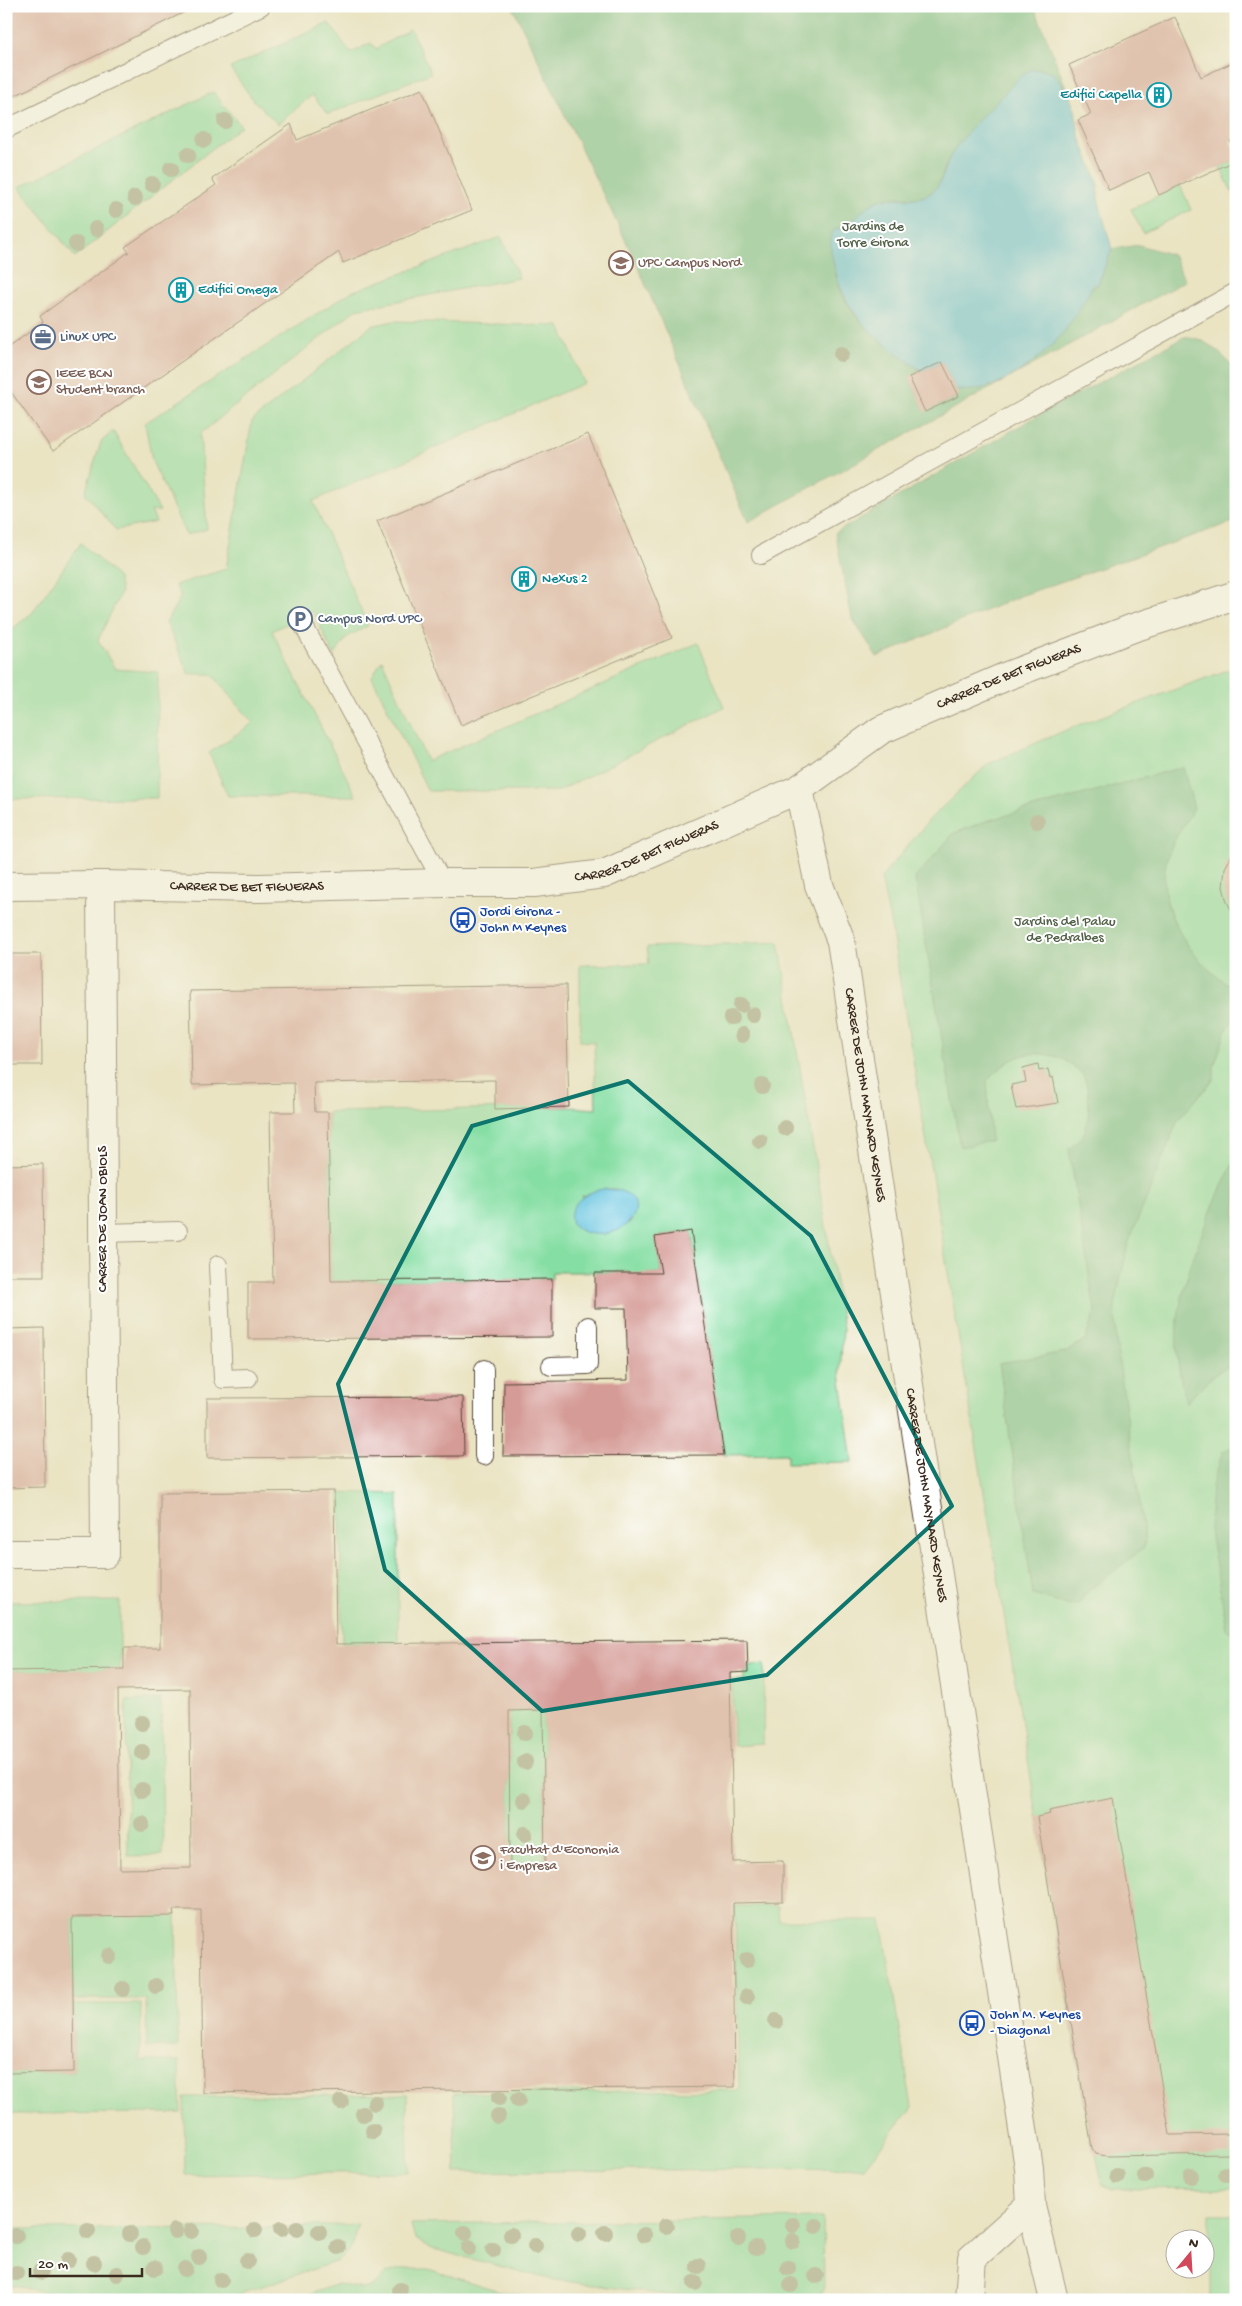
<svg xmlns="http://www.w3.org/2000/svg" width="1242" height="2306" font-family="'Gochi Hand',sans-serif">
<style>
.green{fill:#85dea3;stroke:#608460;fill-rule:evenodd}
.forest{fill:#6cbd89;stroke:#547454}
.water{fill:#60c2de;stroke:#4e767e}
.building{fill:#d59b96;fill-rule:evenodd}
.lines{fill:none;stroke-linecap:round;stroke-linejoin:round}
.service-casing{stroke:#554637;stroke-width:20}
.minor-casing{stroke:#554637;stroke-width:30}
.primary-casing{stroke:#554637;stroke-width:30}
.service{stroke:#fff;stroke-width:18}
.minor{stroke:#fff;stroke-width:28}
.primary{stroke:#fff;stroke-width:28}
.tree{fill:#969b7e}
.marked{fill:none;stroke:#0f766e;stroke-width:4;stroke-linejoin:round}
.labels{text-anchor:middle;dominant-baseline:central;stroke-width:4;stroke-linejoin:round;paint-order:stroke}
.culture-label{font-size:14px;fill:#0d838f;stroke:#fff;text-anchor:start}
.park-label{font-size:14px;fill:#516046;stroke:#fff}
.education-label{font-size:14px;fill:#785e54;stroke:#fff;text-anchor:start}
.service-label{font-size:14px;fill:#4e5e75;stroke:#fff;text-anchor:start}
.street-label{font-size:14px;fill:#3b2a1e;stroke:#fff}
.transit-label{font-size:14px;fill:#164399;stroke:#fff;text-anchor:start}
</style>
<rect width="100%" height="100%" fill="#fff"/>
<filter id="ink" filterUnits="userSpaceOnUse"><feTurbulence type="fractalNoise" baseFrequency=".02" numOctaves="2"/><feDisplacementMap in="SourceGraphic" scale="10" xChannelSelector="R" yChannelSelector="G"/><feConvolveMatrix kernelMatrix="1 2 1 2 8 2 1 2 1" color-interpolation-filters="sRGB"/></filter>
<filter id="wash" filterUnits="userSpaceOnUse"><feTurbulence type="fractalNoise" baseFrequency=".0096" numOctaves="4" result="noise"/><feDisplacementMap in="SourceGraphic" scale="20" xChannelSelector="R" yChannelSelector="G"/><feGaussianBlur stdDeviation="1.12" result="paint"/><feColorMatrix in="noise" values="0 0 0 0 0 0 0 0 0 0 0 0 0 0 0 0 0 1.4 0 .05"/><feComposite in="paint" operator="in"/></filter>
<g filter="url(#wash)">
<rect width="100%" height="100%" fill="#eae4c3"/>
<!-- green -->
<g class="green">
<polygon points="329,23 351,53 371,43 376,49 410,29 431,73 328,114 312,95 278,124 254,101 230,68"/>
<polygon points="213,92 241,126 75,257 19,187"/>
<polygon points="1236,160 1236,190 1232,192 1220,167"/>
<polygon points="1180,185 1191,210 1143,233 1131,209"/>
<polygon points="501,237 519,278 356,309 200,434 207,529 186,535 152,461 145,423 351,292"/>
<polygon points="394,321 560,326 584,383 313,501 368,626 347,637 334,656 313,611 272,631 356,796 228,796 209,753 253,723 212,674 189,674 166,622 181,596 175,585 226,569 252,421 371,326"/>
<polygon points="113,431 160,511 151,511 156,522 116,530 85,493 101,442"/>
<polygon points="81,543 118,578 121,592 98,640 115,669 158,672 157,798 6,799 6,634 32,613"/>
<polygon points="698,643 724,707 559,791 428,791 372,677 382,660 427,761"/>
<polygon points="1236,667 1236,2188 1112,2189 1102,2184 1096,2154 1091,2144 891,926 881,878 930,819 988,764 1073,727"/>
<path d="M779,942L843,1329L840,1373L852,1462L787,1463V1454L724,1455L691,1231L656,1237L661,1273L630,1274L629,1272H552V1279L331,1281L328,1112L569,1107L596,1109L594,1042L580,1041V965L649,964L647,947ZM604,1189H616L631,1197L632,1221L617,1230L583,1231L575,1226L582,1196Z"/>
<polygon points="340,1492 398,1494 398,1643 342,1643"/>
<polygon points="120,1601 120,1670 6,1671 6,1602"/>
<polygon points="764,1664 763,1744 733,1746 732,1680 744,1680 744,1666"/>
<polygon points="161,1699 163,1855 128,1856 126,1701"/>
<polygon points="543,1710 545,1865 510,1865 509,1711"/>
<polygon points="735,1906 778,1906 779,1920 881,1920 912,2107 864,2168 456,2172 454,2093 739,2090"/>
<polygon points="176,1915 178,2047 147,2047 146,1999 73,1999 72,1916"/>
<polygon points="73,2004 141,2004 140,2061 179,2061 181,2113 6,2114 6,2073 74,2072"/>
<polygon points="407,2094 408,2172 185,2175 184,2097"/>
<rect x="1210" y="2215" width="26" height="85"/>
<polygon points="823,2218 824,2287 818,2298 668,2295 549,2279 433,2249 415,2239 411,2224"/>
<polygon points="358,2224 351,2248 338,2261 221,2300 77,2300 6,2283 6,2229 268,2228"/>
<polygon points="399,2269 428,2269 496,2290 545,2300 294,2300 338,2284 364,2289 376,2284 385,2274"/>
</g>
<!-- forest -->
<g class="forest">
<path d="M512,6H1034L1069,95C1062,83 1054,70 1039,69C1023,68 958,143 949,159C942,171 943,183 932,192C916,204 895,192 877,201C859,210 856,225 834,230C826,303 867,334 922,371L909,377L925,411L958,397L956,390L964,391L1098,284L1112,249L1139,245L1173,255L1185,281L748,522L634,258Z"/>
<path d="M1184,337C1203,335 1224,356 1236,370V521L1020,596L877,657L852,618L835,533L1051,408Z"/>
<path d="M1183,767L1194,808C1185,823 1172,841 1167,859C1153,907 1194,967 1236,989V1016L1226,1031L1214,1066V1079L1178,1120L1128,1244L1115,1305L1116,1341L1145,1539L1144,1548L1088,1591L1078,1604L1070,1606L1033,1595L999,1363L1065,1352L1085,1340L1095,1312L1069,1149C1073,1145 1080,1140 1083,1135C1091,1121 1091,1085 1081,1073C1066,1056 1041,1050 1021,1056C1007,1060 997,1071 987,1081L991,1141L960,1147L915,878L954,833L986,821Z"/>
<path d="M1236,1158V1362C1213,1373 1203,1385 1186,1403C1180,1379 1175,1352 1177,1327C1182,1277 1212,1203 1236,1158Z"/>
<polygon points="1236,1433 1236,1637 1227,1629 1209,1526 1212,1486 1223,1451 1231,1448"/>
</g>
<!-- water -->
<g class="water">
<path d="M1039,69L1054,74L1069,95L1075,110L1079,135L1098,183V199L1112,249L1098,284L1094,285C1082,303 1071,324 1057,340C1031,367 994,394 956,390L942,362L922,371C882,344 846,319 835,269C832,258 830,246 831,235L834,230C856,225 858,209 877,201C894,194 913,203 929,194C944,186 944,166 953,152C971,124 999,100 1022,75L1030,70Z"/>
<path d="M604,1189C658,1189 635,1239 593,1234C554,1229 571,1193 604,1189Z"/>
</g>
<g id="blocks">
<!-- building -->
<g class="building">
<polygon points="6,6 197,6 6,100"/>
<polygon points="1175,17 1201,77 1236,61 1236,138 1230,141 1236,153 1236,160 1159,195 1149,172 1109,190 1078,120 1091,114 1069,65"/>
<polygon points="422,89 472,210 343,263 339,252 53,451 6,385 6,349 43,322 40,316 129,252 125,247 216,185 212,179 291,124 297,140"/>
<polygon points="942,362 959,396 925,412 909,377"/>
<polygon points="588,434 672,638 461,725 377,521"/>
<polygon points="1236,847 1236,918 1227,902 1223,887 1225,868"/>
<polygon points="6,954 41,954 42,1065 6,1065"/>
<polygon points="566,985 569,1107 495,1109 495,1080 314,1083 315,1112 328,1112 331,1281 552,1279 552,1337 248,1339 248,1282 273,1282 270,1112 295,1112 294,1083 192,1085 190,991"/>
<polygon points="1038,1064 1039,1071 1048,1069 1050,1078 1053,1077 1058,1103 1016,1109 1011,1085 1026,1082 1023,1068"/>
<polygon points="43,1164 44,1276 6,1276 6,1165"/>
<polygon points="691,1231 724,1455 503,1456 504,1382 628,1380 626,1308 595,1308 595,1273 661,1273 655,1237"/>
<polygon points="44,1328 45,1487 6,1488 6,1329"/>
<polygon points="463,1397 464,1456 207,1458 207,1398"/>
<path d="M334,1491L336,1644L747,1640L748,1672L730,1673L733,1862L783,1861V1902L733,1903L735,2087L203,2093L201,1910H173L174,1916L72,1917L74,2072L6,2073V1671L124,1669V1648H160V1493ZM190,1689L191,1868L120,1869L118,1690ZM543,1710L545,1865H510L509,1711Z"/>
<polygon points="1113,1798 1170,2135 1230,2134 1230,2154 1106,2156 1096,2154 1092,2148 1037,1817 1050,1814 1049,1811"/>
</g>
</g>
</g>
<g filter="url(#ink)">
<use href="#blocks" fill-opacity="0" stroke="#554637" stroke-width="1"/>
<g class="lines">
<defs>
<g id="service">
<polyline points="6,129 261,6"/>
<polyline points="761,555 1236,292"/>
<polyline points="300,619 443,883"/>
<polyline points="103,1233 178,1231"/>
<polyline points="218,1265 223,1379 248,1378"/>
<polyline points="551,1366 588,1365 588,1326"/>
<polyline points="484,1456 484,1369"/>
</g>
<g id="minor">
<path id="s1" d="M799,789L819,885L841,941L1029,2168L1031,2205"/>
<path id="s2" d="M6,886L101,885L259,888L443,883H534L604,874L799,789L881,730L1007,676L1133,628L1236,595"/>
<polyline points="6,1554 105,1554 101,885"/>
</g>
<polyline id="primary" points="969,2300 972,2258 1031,2205 1054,2300"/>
</defs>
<!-- service casing -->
<use href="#service" class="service-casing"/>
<!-- minor casing -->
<use href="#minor" class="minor-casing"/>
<!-- primary casing -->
<use href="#primary" class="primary-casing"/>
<!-- service -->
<use href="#service" class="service"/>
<!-- minor -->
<use href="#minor" class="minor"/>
<!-- primary -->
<use href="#primary" class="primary"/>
</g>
<!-- trees -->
<g class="tree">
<circle cx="225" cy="121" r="8"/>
<circle cx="204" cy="140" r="8"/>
<circle cx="188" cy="155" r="8"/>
<circle cx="171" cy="169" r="8"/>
<circle cx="152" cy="184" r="8"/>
<circle cx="135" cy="198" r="8"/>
<circle cx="116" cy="210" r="8"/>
<circle cx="96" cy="229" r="8"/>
<circle cx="76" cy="244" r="8"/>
<circle cx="841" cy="354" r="8"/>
<circle cx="1037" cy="821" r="8"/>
<circle cx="741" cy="1005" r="8"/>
<circle cx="753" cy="1015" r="8"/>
<circle cx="731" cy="1018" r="8"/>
<circle cx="742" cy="1035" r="8"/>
<circle cx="762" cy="1086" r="8"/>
<circle cx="785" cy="1128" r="8"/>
<circle cx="760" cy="1141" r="8"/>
<circle cx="142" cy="1723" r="8"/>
<circle cx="525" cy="1733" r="8"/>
<circle cx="142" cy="1752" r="8"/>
<circle cx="525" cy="1762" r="8"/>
<circle cx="142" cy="1790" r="8"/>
<circle cx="524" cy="1800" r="8"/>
<circle cx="142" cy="1824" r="8"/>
<circle cx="525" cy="1834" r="8"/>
<circle cx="109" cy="1956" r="8"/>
<circle cx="747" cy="1960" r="8"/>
<circle cx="156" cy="1986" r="8"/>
<circle cx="123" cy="1989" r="8"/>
<circle cx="747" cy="1997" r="8"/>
<circle cx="776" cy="2021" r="8"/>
<circle cx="499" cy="2098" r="8"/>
<circle cx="518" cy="2100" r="8"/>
<circle cx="341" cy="2102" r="8"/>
<circle cx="375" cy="2103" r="8"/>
<circle cx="363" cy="2114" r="8"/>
<circle cx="498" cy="2116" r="8"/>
<circle cx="373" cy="2131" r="8"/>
<circle cx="1226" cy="2174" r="8"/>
<circle cx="1117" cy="2176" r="8"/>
<circle cx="1145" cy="2176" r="8"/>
<circle cx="1191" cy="2176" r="8"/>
<circle cx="793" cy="2225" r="8"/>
<circle cx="666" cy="2226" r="8"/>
<circle cx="816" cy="2226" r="8"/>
<circle cx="281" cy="2229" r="8"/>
<circle cx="297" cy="2229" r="8"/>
<circle cx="255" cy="2230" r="8"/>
<circle cx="88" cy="2231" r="8"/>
<circle cx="175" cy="2231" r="8"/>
<circle cx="191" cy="2231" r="8"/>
<circle cx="319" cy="2232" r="8"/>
<circle cx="465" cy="2233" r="8"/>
<circle cx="605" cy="2233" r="8"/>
<circle cx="130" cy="2234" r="8"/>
<circle cx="579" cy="2234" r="8"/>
<circle cx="511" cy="2235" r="8"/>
<circle cx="644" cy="2235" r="8"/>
<circle cx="16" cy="2236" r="8"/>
<circle cx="738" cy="2238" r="8"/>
<circle cx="793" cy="2241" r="8"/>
<circle cx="535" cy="2246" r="8"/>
<circle cx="143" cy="2247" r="8"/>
<circle cx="338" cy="2247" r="8"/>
<circle cx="469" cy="2248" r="8"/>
<circle cx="756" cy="2248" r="8"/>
<circle cx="493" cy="2250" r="8"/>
<circle cx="199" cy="2257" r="8"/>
<circle cx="68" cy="2260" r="8"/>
<circle cx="247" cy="2261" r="8"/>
<circle cx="94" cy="2263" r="8"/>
<circle cx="698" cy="2266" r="8"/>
<circle cx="155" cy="2268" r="8"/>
<circle cx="788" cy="2268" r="8"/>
<circle cx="185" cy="2269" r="8"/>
<circle cx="40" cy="2272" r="8"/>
<circle cx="16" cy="2273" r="8"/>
<circle cx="117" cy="2274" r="8"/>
<circle cx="816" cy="2276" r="8"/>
<circle cx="221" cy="2280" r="8"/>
<circle cx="695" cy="2283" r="8"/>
<circle cx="791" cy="2285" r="8"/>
<circle cx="400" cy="2290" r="8"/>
</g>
</g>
<!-- marked area -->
<path d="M0 0H1242V2306H0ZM628,1081L811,1236L952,1506L767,1675L542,1711L385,1570L338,1384L472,1126Z" fill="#eae4c3" fill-opacity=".55" fill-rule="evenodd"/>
<path class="marked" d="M628,1081L811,1236L952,1506L767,1675L542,1711L385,1570L338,1384L472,1126Z"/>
<!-- icons -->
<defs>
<symbol id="building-ring" viewBox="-11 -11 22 22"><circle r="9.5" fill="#fff" stroke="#0f9aa8" stroke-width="1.5"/><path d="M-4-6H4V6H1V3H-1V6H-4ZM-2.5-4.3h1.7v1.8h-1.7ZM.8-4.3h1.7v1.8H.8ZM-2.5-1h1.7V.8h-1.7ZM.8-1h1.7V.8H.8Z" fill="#0f9aa8"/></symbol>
<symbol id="university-ring" viewBox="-11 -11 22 22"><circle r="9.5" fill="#fff" stroke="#8d6e63" stroke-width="1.5"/><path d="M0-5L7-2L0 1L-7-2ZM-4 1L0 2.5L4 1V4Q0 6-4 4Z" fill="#8d6e63"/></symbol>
<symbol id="office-ring" viewBox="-11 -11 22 22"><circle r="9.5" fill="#fff" stroke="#5c6f8a" stroke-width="1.5"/><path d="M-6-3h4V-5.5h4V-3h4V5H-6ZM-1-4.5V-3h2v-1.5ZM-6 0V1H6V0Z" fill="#5c6f8a"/></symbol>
<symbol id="parking-ring" viewBox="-11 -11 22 22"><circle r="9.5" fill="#fff" stroke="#5c6f8a" stroke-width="1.5"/><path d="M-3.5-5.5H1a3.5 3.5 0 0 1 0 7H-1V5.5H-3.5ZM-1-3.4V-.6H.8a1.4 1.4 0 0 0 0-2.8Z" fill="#5c6f8a"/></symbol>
<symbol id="bus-ring" viewBox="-11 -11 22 22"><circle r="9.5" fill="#fff" stroke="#1a4fb4" stroke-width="1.5"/><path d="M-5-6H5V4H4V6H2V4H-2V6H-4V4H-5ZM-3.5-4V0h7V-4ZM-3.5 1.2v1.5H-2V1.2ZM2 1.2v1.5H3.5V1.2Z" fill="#1a4fb4"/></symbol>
</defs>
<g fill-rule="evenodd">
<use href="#building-ring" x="1145" y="81" width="28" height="28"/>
<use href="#university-ring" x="607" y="249" width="28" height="28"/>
<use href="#building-ring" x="167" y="276" width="28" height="28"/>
<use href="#office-ring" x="29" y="323" width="28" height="28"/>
<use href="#university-ring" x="25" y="368" width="28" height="28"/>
<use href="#building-ring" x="510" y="565" width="28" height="28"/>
<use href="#parking-ring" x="286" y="605" width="28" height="28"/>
<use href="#bus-ring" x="449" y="906" width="28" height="28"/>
<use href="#university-ring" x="469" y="1844" width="28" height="28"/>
<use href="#bus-ring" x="958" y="2009" width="28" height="28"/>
</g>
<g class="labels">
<!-- culture labels -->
<g class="culture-label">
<text x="1142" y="95" text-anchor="end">Edifici Capella</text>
<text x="198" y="290">Edifici Omega</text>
<text x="542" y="579">Nexus 2</text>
</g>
<!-- park labels -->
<g class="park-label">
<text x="873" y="227">Jardins de<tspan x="873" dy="16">Torre Girona</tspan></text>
<text x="1065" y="922">Jardins del Palau<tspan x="1065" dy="16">de Pedralbes</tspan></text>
</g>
<!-- education labels -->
<g class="education-label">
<text x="638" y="263">UPC Campus Nord</text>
<text x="56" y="374">IEEE BCN<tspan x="56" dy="16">Student branch</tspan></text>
<text x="500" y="1850">Facultat d'Economia<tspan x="500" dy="16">i Empresa</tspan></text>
</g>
<!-- service labels -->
<g class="service-label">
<text x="60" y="337">Linux UPC</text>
<text x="318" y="619">Campus Nord UPC</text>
</g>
<!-- street labels -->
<g class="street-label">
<text stroke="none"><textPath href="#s2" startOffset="1051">CARRER DE BET FIGUERAS</textPath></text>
<text stroke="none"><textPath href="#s2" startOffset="646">CARRER DE BET FIGUERAS</textPath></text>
<text stroke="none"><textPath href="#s2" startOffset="241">CARRER DE BET FIGUERAS</textPath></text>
<text stroke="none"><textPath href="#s1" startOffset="314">CARRER DE JOHN MAYNARD KEYNES</textPath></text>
<text transform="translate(103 1219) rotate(-90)">CARRER DE JOAN OBIOLS</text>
<text stroke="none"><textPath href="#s1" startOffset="719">CARRER DE JOHN MAYNARD KEYNES</textPath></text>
</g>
<!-- transit labels -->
<g class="transit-label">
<text x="480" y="912">Jordi Girona -<tspan x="480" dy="16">John M Keynes</tspan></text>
<text x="990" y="2015">John M. Keynes<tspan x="990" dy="16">- Diagonal</tspan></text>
</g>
</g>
<!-- margin -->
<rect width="1242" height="2306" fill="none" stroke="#fff" stroke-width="25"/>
<!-- north arrow -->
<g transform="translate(1190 2254) rotate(18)"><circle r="24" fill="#ffffff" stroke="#b1aaa5"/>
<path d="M0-4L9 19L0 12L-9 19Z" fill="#d1495b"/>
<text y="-8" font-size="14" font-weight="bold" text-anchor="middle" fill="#3b2a1e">N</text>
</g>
<!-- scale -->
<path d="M30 2268v8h112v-8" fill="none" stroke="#3b2a1e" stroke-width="2.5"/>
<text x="38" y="2268" font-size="15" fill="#3b2a1e" stroke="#ffffff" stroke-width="4" paint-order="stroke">20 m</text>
</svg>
